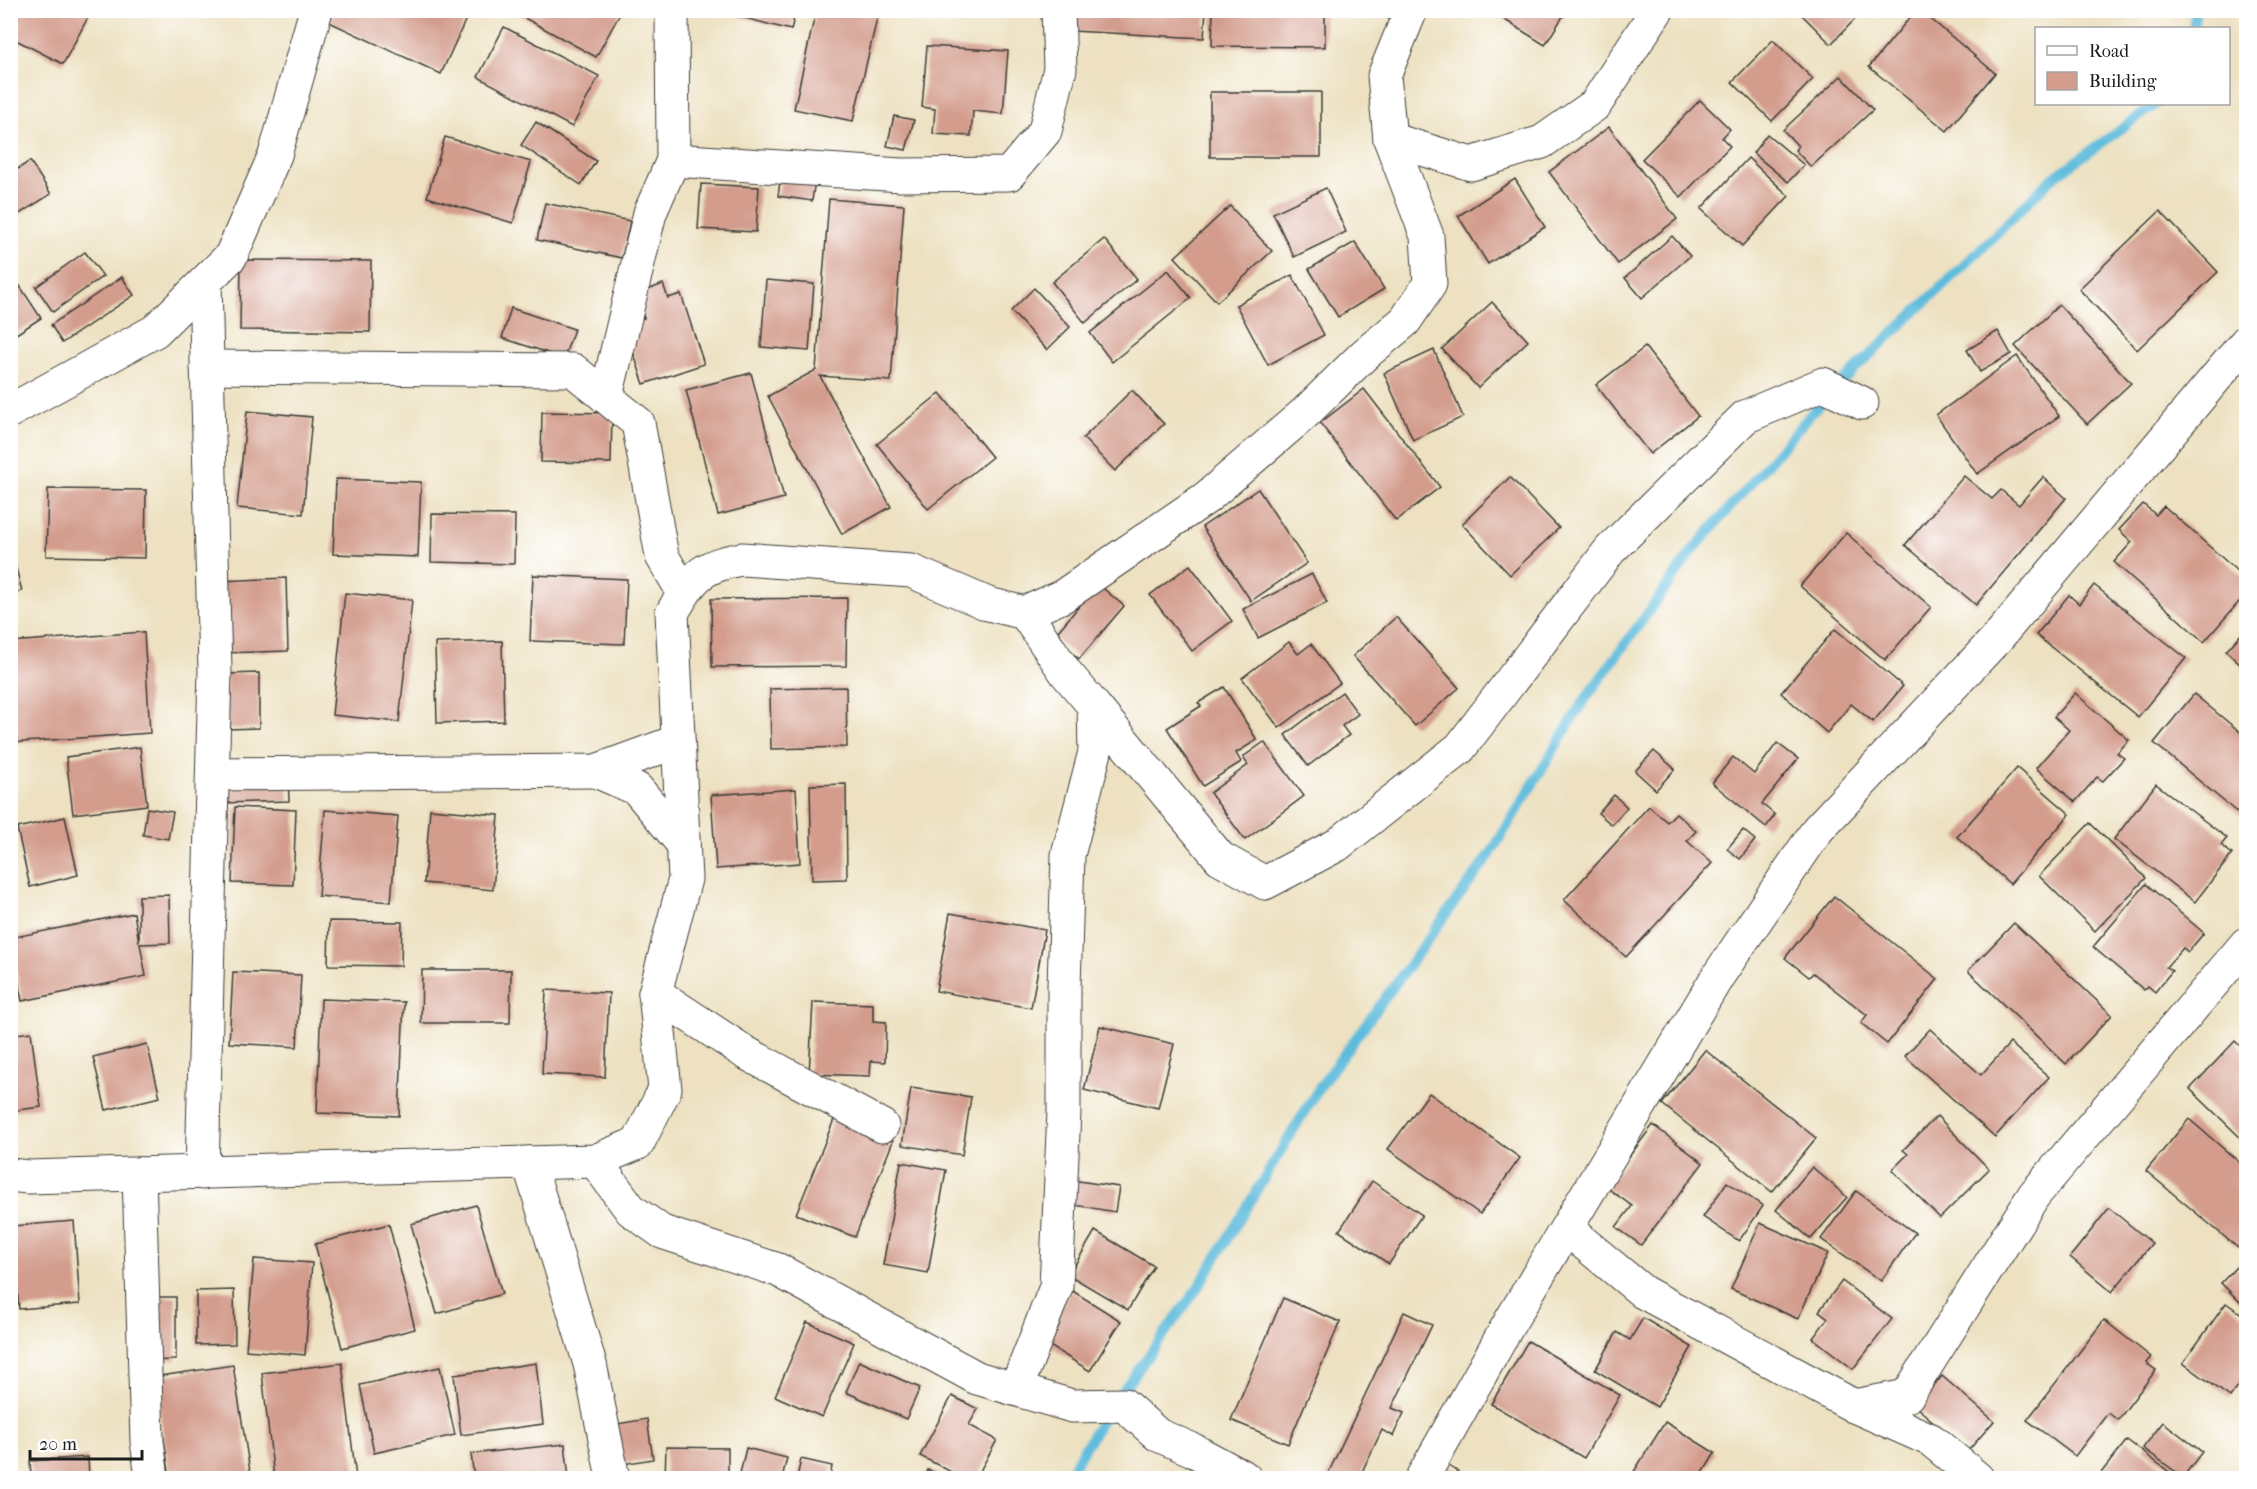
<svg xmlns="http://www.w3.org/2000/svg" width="2257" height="1489" font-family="'IM FELL French Canon',serif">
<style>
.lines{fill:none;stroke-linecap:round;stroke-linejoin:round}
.stream{stroke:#5dbbdb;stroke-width:10}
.building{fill:#d39c8c}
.minor-casing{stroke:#3b3a35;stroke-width:35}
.minor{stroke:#fff;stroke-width:33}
</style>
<rect width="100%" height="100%" fill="#fff"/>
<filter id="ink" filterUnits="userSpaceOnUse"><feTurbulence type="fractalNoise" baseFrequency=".0167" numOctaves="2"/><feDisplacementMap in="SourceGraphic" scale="12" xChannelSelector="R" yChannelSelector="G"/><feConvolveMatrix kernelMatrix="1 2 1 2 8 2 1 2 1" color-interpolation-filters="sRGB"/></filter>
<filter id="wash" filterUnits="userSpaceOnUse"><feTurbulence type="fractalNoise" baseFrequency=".008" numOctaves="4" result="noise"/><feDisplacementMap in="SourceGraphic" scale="24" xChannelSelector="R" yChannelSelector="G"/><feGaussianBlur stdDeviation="1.35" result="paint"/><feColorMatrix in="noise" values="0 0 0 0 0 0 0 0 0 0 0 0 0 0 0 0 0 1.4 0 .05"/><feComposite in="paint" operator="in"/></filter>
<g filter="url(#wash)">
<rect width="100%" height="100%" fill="#ede1c1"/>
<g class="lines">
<!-- stream -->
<g class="stream">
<polyline points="2193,28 2196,10"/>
<polyline points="1116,1400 1197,1289 1319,1088 1489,856 1581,705 1694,549 1822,401 1982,248 2050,180 2156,104"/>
<polyline points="1066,1478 1107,1412"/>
</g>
</g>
<g id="blocks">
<!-- building -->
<g class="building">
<polygon points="10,10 92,10 63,64 10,37"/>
<polygon points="335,10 470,10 441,74 329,22"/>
<polygon points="510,10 622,10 596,57"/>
<polygon points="734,10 796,10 791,30 733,15"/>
<polygon points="816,10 879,10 853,121 794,109"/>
<polygon points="1074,10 1206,10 1204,38 1072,31"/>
<polygon points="1213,10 1325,10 1325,47 1212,46"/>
<polygon points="1489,10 1567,10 1545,45"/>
<polygon points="1797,10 1864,10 1831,44"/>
<polygon points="1916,10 1920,10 1995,73 1947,131 1869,67"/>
<polygon points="504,27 599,76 572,127 478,77"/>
<polygon points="1773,40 1813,79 1772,121 1732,82"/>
<polygon points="927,46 1008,51 1003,114 973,111 971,136 933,134 935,109 922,107"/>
<polygon points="1841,76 1873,110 1811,167 1795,150 1798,146 1783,130"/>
<rect x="1210" y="92" width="111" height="65"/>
<polygon points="1700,100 1730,129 1722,138 1730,146 1681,197 1642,159"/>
<polygon points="894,116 914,120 906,150 887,146"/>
<polygon points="536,122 596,161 581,185 521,145"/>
<polygon points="1609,127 1677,219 1618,264 1549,172"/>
<polygon points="1767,134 1804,165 1788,182 1753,153"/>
<polygon points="445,137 531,162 513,223 427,197"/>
<polygon points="1748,158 1789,196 1742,246 1701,209"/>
<polygon points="30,161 51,194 10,220 10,174"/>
<polygon points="781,175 815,180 812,201 778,196"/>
<polygon points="1515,179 1545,227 1488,264 1458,216"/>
<polygon points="701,184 759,187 756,232 698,229"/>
<polygon points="1326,188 1346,232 1294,257 1273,213"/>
<polygon points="829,199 904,205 891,381 820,376 891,507 842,534 768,396 816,370"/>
<polygon points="545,203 630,221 622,258 537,240"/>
<polygon points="1230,206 1272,251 1217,302 1175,257"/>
<polygon points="2160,211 2218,272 2137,350 2079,289"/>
<polygon points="1672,236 1690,256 1642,298 1625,278"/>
<polygon points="1104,239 1137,279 1085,323 1052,282"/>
<polygon points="1355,242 1384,289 1338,317 1309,269"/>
<polygon points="85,252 103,276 53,312 36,287"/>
<polygon points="241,260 371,261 370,332 240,330"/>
<polygon points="1168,270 1191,298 1112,362 1090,333"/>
<polygon points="10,271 41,318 10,338"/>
<polygon points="1292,275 1324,335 1268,365 1236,305"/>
<polygon points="122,277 134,295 62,343 51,325"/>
<polygon points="766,280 814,284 809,351 761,347"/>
<polygon points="663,284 668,298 681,294 704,364 644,384 624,325 644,318 637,294"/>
<polygon points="1034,288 1070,327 1047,350 1011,311"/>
<polygon points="1492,302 1528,341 1478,388 1442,349"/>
<polygon points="2059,305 2131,383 2087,424 2015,346"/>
<polygon points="511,308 574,329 564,358 502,338"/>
<polygon points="1998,331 2011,354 1980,372 1967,350"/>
<polygon points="1645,347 1698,416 1650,454 1596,385"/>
<polygon points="1434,350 1463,417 1413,440 1384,373"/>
<polygon points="2017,356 2059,416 1977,474 1936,415"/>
<polygon points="751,373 784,498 718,515 686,390"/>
<polygon points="1364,389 1440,487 1396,521 1320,423"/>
<polygon points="1132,390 1164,424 1115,471 1083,438"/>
<polygon points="940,393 992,457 928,509 877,444"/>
<polygon points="247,411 312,417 303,514 237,508"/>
<polygon points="542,412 612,413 611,463 541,462"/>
<polygon points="1964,476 1992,499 2001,490 2019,505 2043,477 2066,498 1976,605 1905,545"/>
<polygon points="1510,477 1559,528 1510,575 1462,524"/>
<polygon points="336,479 421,482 418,557 333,554"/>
<polygon points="48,489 146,490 145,558 46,556"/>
<polygon points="1258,489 1307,563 1251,601 1202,527"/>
<polygon points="2143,504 2156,515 2164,506 2246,579 2246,594 2204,642 2114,562 2132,542 2119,530"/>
<polygon points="432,514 515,515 514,564 431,562"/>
<polygon points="1846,533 1931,607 1885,660 1800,586"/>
<polygon points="10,545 22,591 10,594"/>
<polygon points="1190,565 1232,621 1192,651 1150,595"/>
<polygon points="1312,574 1327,603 1258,638 1243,609"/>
<polygon points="533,575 627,579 624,644 530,641"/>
<polygon points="286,578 288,651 223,653 221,581"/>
<polygon points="1098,584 1124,606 1079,659 1053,637"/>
<polygon points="2094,585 2186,658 2138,717 2036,635 2069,595 2079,604"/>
<polygon points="345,593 412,600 399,722 332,715"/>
<polygon points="847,598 846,666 712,667 711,599"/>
<polygon points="1396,617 1459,688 1415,726 1353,656"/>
<polygon points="1835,629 1903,686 1873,722 1851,704 1827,733 1781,693"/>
<polygon points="2246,629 2246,670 2226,651"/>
<polygon points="144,632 150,733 10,743 10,642"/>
<polygon points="502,641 504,721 437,723 435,643"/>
<polygon points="1289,642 1298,654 1311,644 1340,683 1279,728 1242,678"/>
<polygon points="259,673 259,728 227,729 226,674"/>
<polygon points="846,687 847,747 771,749 770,689"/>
<polygon points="1224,687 1257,740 1236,753 1241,762 1203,786 1167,728 1201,706 1198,703"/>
<polygon points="1342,692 1358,714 1342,726 1349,735 1308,766 1285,735"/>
<polygon points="2075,693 2129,740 2117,753 2124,758 2103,781 2097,777 2075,802 2036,768 2069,730 2054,717"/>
<polygon points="2194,694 2246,737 2246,820 2154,743"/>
<polygon points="1264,742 1304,796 1245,840 1210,793 1248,765 1243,757"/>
<polygon points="1777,743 1798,759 1762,804 1775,815 1766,827 1712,783 1733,757 1754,774"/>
<polygon points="140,747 147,805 73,814 66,757"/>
<polygon points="1654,751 1675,769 1656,790 1635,771"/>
<polygon points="2017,768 2070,814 2010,884 1957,837"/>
<polygon points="288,776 289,801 224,803 223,779"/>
<polygon points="846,784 847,879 812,880 810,785"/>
<polygon points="2156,784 2227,838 2221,845 2232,854 2195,902 2114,839"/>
<polygon points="796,789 800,863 716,869 711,795"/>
<polygon points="1614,795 1627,807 1612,825 1598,813"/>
<polygon points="1649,806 1667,822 1676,813 1696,831 1687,841 1712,863 1626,957 1564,900"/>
<polygon points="235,807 296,810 293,885 232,883"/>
<polygon points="147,808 173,812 168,839 143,835"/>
<polygon points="430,809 499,815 493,890 424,883"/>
<polygon points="325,810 398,816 391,902 318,896"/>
<polygon points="65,817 78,875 30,887 17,828"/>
<polygon points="2090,823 2146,878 2095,931 2039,876"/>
<polygon points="1743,830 1755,840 1740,859 1727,849"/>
<polygon points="2146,884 2204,933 2188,952 2183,948 2166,967 2172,971 2155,992 2148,986 2144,990 2093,947"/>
<polygon points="169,895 170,943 140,944 146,976 22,1001 10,938 134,913 139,942 139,896"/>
<polygon points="1834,896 1938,979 1887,1044 1861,1023 1867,1015 1813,973 1809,977 1785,958"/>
<polygon points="950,913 1045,930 1031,1008 936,991"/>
<polygon points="329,921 402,922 401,966 328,965"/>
<polygon points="2014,923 2112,1015 2066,1064 1968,971"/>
<polygon points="422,970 511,970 510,1023 421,1023"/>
<polygon points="233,972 301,975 297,1047 229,1043"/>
<polygon points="546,990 609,993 605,1077 542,1074"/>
<polygon points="321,999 404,1002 399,1116 317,1113"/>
<polygon points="813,1002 873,1004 873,1021 886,1022 885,1062 871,1061 870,1076 809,1074"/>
<polygon points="1100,1026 1174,1044 1158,1108 1084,1090"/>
<polygon points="1930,1029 1981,1075 2010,1043 2049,1077 1995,1137 1905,1056"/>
<polygon points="31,1032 41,1107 10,1111 10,1035"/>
<polygon points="2235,1041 2246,1052 2245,1142 2190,1089"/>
<polygon points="147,1044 160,1097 106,1110 93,1057"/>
<polygon points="1705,1050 1816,1138 1772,1192 1662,1104"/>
<polygon points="911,1088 971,1097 962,1155 902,1145"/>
<polygon points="1429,1093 1520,1158 1480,1214 1388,1149"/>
<polygon points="1937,1116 1989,1169 1940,1218 1892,1170 1908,1154 1903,1150"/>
<polygon points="835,1117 893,1141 855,1237 796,1214"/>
<polygon points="2189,1119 2246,1168 2246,1237 2238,1248 2146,1171"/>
<polygon points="1653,1125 1703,1163 1641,1245 1616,1227 1632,1206 1606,1187"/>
<polygon points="901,1162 946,1170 928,1273 883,1265"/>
<polygon points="1812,1167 1847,1197 1811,1239 1776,1210"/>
<polygon points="1072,1180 1119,1187 1115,1212 1068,1204"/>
<polygon points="1372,1181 1422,1215 1389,1264 1339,1231"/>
<polygon points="1727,1182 1763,1206 1739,1241 1703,1217"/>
<polygon points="1856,1191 1915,1233 1881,1281 1821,1239"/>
<polygon points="476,1205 502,1294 437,1314 411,1224"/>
<polygon points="2109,1208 2152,1243 2112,1292 2070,1257"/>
<polygon points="74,1221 80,1304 19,1309 12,1226"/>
<polygon points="1760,1223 1828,1253 1798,1319 1731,1289"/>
<polygon points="389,1224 415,1329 342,1348 315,1244"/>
<polygon points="1095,1231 1154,1266 1128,1310 1069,1275"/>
<polygon points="254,1259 312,1263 305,1355 246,1350"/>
<polygon points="2236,1267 2246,1278 2246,1301 2243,1305 2221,1283"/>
<polygon points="1842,1281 1892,1319 1853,1369 1813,1338 1828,1318 1819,1311"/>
<polygon points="234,1290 235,1344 196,1345 196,1291"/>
<polygon points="1071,1290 1121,1321 1090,1371 1040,1340"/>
<polygon points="137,1297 176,1297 176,1360 138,1361"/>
<polygon points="1283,1298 1340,1322 1288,1444 1231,1420"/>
<polygon points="2226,1303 2246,1317 2246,1374 2230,1397 2183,1363"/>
<polygon points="1404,1312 1432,1325 1392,1408 1404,1413 1393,1436 1382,1430 1359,1478 1326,1478"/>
<polygon points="1643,1318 1692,1347 1657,1407 1595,1370 1617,1332 1630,1340"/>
<polygon points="2104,1320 2151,1357 2146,1363 2156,1370 2118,1420 2108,1413 2075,1456 2027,1420"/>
<polygon points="807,1322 854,1343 822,1417 775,1396"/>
<polygon points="1528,1341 1620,1395 1584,1458 1491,1404"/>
<polygon points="859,1361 920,1388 906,1419 846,1392"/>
<polygon points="342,1363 356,1478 274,1478 262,1373"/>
<polygon points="536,1363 543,1424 461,1435 454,1375"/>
<polygon points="233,1365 251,1478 170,1478 154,1377"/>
<polygon points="440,1367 455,1435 374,1453 360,1385"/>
<polygon points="1942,1376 1994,1421 1968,1451 1916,1407"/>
<polygon points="952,1396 978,1409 969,1425 997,1440 976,1478 963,1478 920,1456"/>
<polygon points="647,1419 653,1459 617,1465 611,1425"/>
<polygon points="1665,1422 1715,1453 1700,1478 1630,1478"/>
<polygon points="2163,1422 2202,1452 2183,1477 2143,1448"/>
<polygon points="2127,1440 2172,1474 2169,1478 2097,1478"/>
<polygon points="565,1444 569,1478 474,1478 471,1454"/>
<polygon points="666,1447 728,1448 728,1478 665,1478"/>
<polygon points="746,1448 787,1458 782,1478 739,1478"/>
<polygon points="88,1457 89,1478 31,1478 30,1461"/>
<polygon points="801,1459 832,1466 830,1478 797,1478"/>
<polygon points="1441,1461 1458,1472 1454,1478 1431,1478"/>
<polygon points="928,1470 950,1478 925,1478"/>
</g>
</g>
</g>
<g filter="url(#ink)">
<use href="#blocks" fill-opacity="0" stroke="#3b3a35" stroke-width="1.5"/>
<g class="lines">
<defs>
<g id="minor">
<polyline points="1390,139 1471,164 1542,142 1595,105 1657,10"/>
<polyline points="673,160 901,175 1009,174 1045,131 1060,69 1058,10"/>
<polyline points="207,367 573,370 638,423 662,556 684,593"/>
<polyline points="606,397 650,213 673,160 672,10"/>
<polyline points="10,411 155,331 231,256 275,155 316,10"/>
<polyline points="1094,706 1220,858 1265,883 1337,845 1460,748 1610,550 1745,417 1823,384 1862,403"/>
<polyline points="596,771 637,789 683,844"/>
<polyline points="213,774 596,771 678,741"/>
<polyline points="655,993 746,1053 882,1126"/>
<polyline points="595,1161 631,1210 662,1232 778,1270 977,1378 1072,1406 1124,1405 1158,1435 1193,1450 1245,1478"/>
<polyline points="529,1163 590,1364 613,1478"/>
<polyline points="202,1173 215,671 205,282"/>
<polyline points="139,1174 147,1441 152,1478"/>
<path d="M10,1175L28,1177L595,1161L638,1143L665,1089L655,993L685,879L672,613C693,577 700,566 742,559L911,571L988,604L1025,613L1063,596L1206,498L1305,413L1364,355L1405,321L1430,284L1427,236L1390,139L1384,76L1411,10"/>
<polyline points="1567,1229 1643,1292 1854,1406 1931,1440 1977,1478"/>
<polyline points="1016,1389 1056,1287 1064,1111 1064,986 1068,855 1095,752 1094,706 1066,673 1025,613"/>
<polyline points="1854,1406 1907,1396 2034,1195 2246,944"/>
<polyline points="1422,1478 1510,1322 1718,976 1818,829 1999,636 2246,342"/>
</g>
</defs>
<!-- minor casing -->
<use href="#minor" class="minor-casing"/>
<!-- minor -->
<use href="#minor" class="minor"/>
</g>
</g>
<!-- margin -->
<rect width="2257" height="1489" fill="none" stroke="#fff" stroke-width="36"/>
<!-- legend -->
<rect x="2035" y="27" width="195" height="78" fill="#ffffff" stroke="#a4a4a4" stroke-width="1.5"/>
<rect x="2047" y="46" width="30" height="9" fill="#ffffff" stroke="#a4a4a4" stroke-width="1.5"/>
<text x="2089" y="57" font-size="18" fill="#1c1c1c">Road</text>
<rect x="2047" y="72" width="30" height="18" fill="#d39c8c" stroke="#a4a4a4" stroke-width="1.5"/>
<text x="2089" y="87" font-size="18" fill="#1c1c1c">Building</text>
<!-- scale -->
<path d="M30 1450v9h112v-9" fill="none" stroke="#1c1c1c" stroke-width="3"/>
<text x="39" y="1450" font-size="18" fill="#1c1c1c" stroke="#ffffff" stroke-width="4.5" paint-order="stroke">20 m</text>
</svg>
